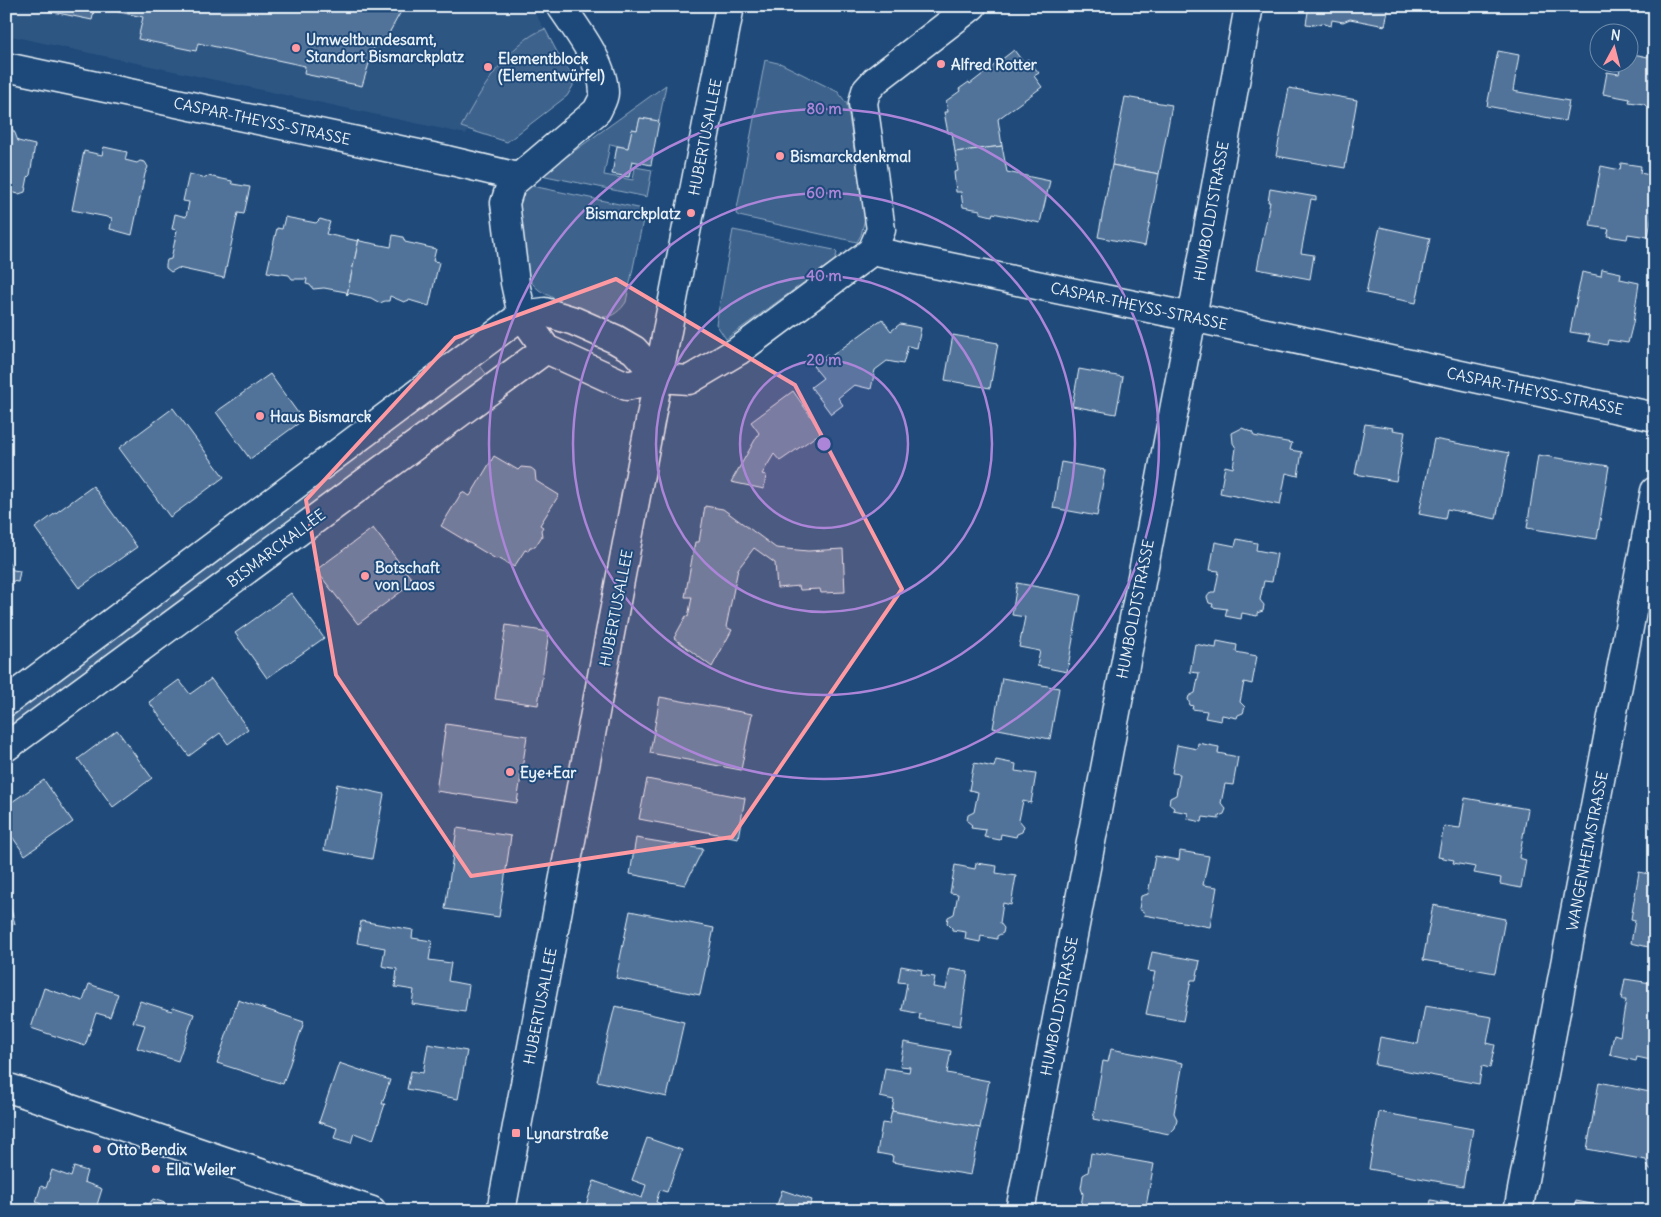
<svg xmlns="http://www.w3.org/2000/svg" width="1661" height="1217" font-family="Delius,sans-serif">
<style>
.built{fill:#2e5683}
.green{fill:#3c628c;stroke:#92aac2}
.building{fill:#517399;stroke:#e8f1f8}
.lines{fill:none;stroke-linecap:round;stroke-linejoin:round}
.street-casing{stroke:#e8f1f8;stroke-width:31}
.secondary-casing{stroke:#e8f1f8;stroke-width:31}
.street{stroke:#1f4a7a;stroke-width:28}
.secondary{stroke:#1f4a7a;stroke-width:28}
.marked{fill:#ff9aa2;fill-opacity:0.2;stroke:#ff9aa2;stroke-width:4;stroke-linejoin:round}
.ring{fill:none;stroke:#ac85d9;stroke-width:2.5}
.poi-dot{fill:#ff9aa2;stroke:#1f4a7a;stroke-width:2}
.labels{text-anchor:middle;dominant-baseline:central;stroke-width:4;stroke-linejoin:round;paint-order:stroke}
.poi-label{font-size:15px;font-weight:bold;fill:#e8f1f8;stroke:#1f4a7a;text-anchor:start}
.street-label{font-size:15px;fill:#e8f1f8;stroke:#1f4a7a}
.centre{fill:#ac85d9;stroke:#1f4a7a;stroke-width:2.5}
.ring-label{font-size:15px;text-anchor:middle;font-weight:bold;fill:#ac85d9;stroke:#1f4a7a;stroke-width:4;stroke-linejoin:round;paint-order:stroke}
</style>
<rect width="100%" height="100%" fill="#1f4a7a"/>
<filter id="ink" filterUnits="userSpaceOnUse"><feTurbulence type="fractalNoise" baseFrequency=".02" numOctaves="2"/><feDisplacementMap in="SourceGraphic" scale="10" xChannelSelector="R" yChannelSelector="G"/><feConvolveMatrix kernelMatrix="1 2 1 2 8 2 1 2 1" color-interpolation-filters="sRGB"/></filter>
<g filter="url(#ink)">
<!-- built -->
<polygon class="built" points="6,6 530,6 549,36 481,103 466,134 6,35"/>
<!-- green -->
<g class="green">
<path d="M545,29L557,52L573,77V86L567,96L507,142L461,127C478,95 509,41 545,29Z"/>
<polygon points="765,60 782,64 838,92 847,104 865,218 861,235 857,242 739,216 736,214"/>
<polygon points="666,85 659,121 640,118 637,130 632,129 628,148 610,144 604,175 633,180 635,167 652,170 647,197 541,175"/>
<path d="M532,186L643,209L644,215L626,302C621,310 613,317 604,317C592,318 550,297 539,290C534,286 530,281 527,275L519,211L520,203L526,188Z"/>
<polygon points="733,230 834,250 837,253 835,260 726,339 716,324"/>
<polygon points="478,363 487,375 6,736 6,717"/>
</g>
<!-- building -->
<g class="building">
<polygon points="24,6 312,6 326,9 327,6 404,6 383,44 376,41 362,86 304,74 305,66 198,43 196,51 138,39 143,17 95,7 92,20"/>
<polygon points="842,6 859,6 853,13"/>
<polygon points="1309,6 1389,6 1385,26 1350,19 1343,22 1332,20 1331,26 1322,23 1315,25 1306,24"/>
<polygon points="1650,46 1655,47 1655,107 1649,109 1644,104 1629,102 1630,99 1603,94 1607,72 1619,74 1621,62 1628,62 1628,53 1648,57"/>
<polygon points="1014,50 1023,62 1028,59 1039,73 1034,76 1042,87 998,119 1002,146 955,152 952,132 948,133 944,112 948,112 946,101 960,91 959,89 969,82 970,84"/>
<polygon points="1498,51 1519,55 1513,91 1569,101 1565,121 1487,106"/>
<polygon points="1289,88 1357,100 1345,168 1276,156"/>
<polygon points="1125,97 1172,105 1159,174 1112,165"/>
<polygon points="640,118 659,121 651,165 632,161 629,177 612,174 617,146 628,148 632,129 637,130"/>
<polygon points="6,128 12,129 15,133 18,141 35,145 30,175 28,177 25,192 19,194 10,192 6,188"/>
<polygon points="1002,146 1007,172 1050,181 1040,223 993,213 992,216 980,213 980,210 963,207 961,192 956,192 954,172 958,171 955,152"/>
<polygon points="104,147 127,152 125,160 137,163 140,161 145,162 148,167 145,174 132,235 110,229 112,218 72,210 84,151 102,155"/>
<polygon points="1621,163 1641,166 1640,173 1655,176 1655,199 1648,237 1628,234 1627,239 1607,236 1609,229 1590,226 1601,166 1620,170"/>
<polygon points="1112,165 1159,174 1145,246 1098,237"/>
<polygon points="189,174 206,178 208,176 232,181 232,183 233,184 250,187 244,214 238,213 224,278 178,268 171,272 166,268 166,264 167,260 171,259 177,230 172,229 175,214 186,217 189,202 183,201"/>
<polygon points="1270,189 1316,197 1316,200 1311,199 1301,253 1314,255 1310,279 1257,269 1270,202 1268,202"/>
<polygon points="285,217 316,223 320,219 330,222 326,234 358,241 359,239 347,295 346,292 324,288 313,289 310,285 306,284 307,279 292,279 289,275 267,272 277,228 282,229"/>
<polygon points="1380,227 1430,238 1416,303 1366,293"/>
<polygon points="393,235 403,237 405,242 436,249 433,261 439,262 429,306 409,300 404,302 390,296 389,301 385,301 380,303 371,298 349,293 347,295 359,239 360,241 391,247"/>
<polygon points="1602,269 1621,273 1620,279 1639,283 1633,323 1628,343 1608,340 1607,345 1588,341 1590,335 1570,332 1582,272 1601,276"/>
<polygon points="882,319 891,331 900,324 921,328 917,348 908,346 903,364 887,361 875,370 871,389 854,385 838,398 843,405 831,414 811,387 823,378 813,366 827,354 830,357"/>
<polygon points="953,335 998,343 990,388 945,380"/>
<polygon points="1079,369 1123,377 1116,414 1072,406"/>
<polygon points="270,374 303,420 250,459 216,412"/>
<polygon points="793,391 822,432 780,461 774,454 762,474 766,475 764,489 731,482 759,433 751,422"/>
<polygon points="173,408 224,477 170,517 119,448"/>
<polygon points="1365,424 1394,428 1393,430 1405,432 1396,481 1355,474"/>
<polygon points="1242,428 1252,432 1254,436 1292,443 1290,450 1302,452 1298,476 1286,473 1280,505 1220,493 1225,466 1233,468 1236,448 1233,443 1232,433"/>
<polygon points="1434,439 1509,453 1496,519 1447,509 1445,519 1419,514"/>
<polygon points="1538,455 1609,466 1597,539 1527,528"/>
<polygon points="494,456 518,470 521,467 531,468 535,471 536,481 559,495 540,525 543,527 541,530 542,536 535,547 530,547 528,551 525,550 514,567 498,558 496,559 441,526 462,492 470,496"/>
<polygon points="1061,462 1105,470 1097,516 1053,508"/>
<polygon points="93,486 137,547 79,588 35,528"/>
<polygon points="705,506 723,509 776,548 808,551 843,549 845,592 821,593 820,589 800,590 799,586 777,588 775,563 754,548 738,569 726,627 732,630 712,667 674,638 686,616 688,617 692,597 685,597 695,542 699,542"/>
<polygon points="373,528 414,582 358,624 316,570"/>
<polygon points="1237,539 1257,543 1256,550 1277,554 1272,582 1264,581 1260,600 1264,605 1263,611 1257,613 1257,616 1242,613 1241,619 1225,616 1227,609 1212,607 1213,604 1209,603 1207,597 1211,592 1215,592 1219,571 1210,570 1215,542 1235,546"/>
<polygon points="6,558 13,570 20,571 18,582 12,581 6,585"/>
<polygon points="1017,583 1081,595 1067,672 1037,666 1040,651 1019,647 1025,617 1012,615"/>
<polygon points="291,593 324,638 267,678 235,633"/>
<polygon points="506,625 549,632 538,705 495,699"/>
<polygon points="1217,641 1237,645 1236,652 1257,656 1252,684 1244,682 1240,702 1245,707 1243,713 1238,715 1237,718 1222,715 1221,721 1205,718 1207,711 1192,709 1193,706 1190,705 1188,699 1189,696 1195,693 1199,673 1190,672 1195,644 1216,648"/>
<polygon points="1002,678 1059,688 1050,739 993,728"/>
<polygon points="211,679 248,729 228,744 220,733 189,756 149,702 179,680 190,694"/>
<polygon points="660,697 752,714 741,770 650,753"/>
<polygon points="446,724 527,736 517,803 436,791"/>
<polygon points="117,730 152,778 113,807 78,759"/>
<polygon points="1198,743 1219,747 1218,753 1238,757 1233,785 1225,784 1221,803 1226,809 1224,814 1219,816 1219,819 1203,817 1202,822 1187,819 1188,813 1173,810 1174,808 1169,804 1170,798 1176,795 1180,774 1172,773 1177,745 1197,749"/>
<polygon points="996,760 1016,764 1015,771 1036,774 1031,803 1023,801 1019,820 1024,826 1022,832 1017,834 1016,837 1001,834 1000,840 984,837 986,830 971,828 972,825 967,821 968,815 974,812 978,792 969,790 974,763 994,767"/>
<polygon points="647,779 745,798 738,838 639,819"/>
<polygon points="44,780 73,822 25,855 6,828 6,806"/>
<polygon points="337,784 384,794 372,859 324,850"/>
<polygon points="1655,797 1655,828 1649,827"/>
<polygon points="1465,798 1528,809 1519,858 1526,860 1521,888 1500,884 1501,878 1474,873 1476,867 1453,863 1454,860 1438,857 1444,826 1460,828"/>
<polygon points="457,828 511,836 499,917 445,909"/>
<polygon points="636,838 703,849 685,885 630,874"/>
<polygon points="1180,851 1209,856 1203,885 1217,887 1210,927 1144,915 1145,913 1139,909 1141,896 1148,894 1155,856 1179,860"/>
<polygon points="976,863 997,866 996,873 1016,876 1011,905 1003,903 1000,923 1004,928 1003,933 997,936 997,939 981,936 980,942 965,939 966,932 952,930 952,928 947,923 948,917 954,914 958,894 950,893 955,865 975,869"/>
<polygon points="1639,872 1655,875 1655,938 1653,948 1631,943 1635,920 1631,919"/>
<polygon points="6,891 15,924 6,927"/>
<polygon points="1433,905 1505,919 1495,973 1423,960"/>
<polygon points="630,911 714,928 700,995 616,978"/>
<polygon points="361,921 413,930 412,938 432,941 429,960 451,963 448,981 469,985 465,1012 412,1004 414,990 395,987 397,969 382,966 385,948 357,943"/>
<polygon points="1152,952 1200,961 1196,980 1191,980 1183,1021 1146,1014 1155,972 1148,971"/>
<polygon points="901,966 922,970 921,975 935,977 933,987 946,989 950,969 968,972 960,1026 919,1019 920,1014 902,1010 907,983 898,982"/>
<polygon points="1625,979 1651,983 1650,987 1655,988 1655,1061 1637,1057 1636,1061 1610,1055 1614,1034 1620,1036 1626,1000 1621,1000"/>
<polygon points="89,984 118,994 110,1017 96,1013 85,1046 31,1028 44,988 83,1001"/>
<polygon points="238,1000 304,1022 283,1084 217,1063"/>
<polygon points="140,1001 172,1011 173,1007 194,1014 178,1061 137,1048 145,1025 133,1022"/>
<polygon points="615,1006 684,1022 667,1097 597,1081"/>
<polygon points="1425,1006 1492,1017 1487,1043 1495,1045 1490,1068 1482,1066 1479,1084 1375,1065 1380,1037 1418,1044"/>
<polygon points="904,1042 951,1051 947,1073 989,1081 980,1128 892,1111 894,1100 880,1097 885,1068 909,1072 910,1067 900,1066"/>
<polygon points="428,1044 467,1051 458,1099 407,1089 411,1071 423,1073"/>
<polygon points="1111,1049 1183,1063 1174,1113 1177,1119 1175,1128 1169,1134 1093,1119 1103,1061 1108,1062"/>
<polygon points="339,1063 390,1080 382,1104 385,1104 373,1140 354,1133 351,1143 334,1138 337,1128 319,1122"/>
<polygon points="1599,1082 1655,1093 1655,1172 1649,1169 1646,1160 1587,1149"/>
<polygon points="892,1111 980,1128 971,1175 892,1162 893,1156 877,1153 882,1123 889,1124"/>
<polygon points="1379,1112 1473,1129 1463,1186 1369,1169"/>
<polygon points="647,1138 682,1150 667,1192 660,1190 656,1202 680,1211 584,1211 594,1181 642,1198 646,1185 632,1180"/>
<polygon points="1091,1153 1154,1164 1145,1211 1080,1211 1083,1194 1081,1188 1083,1175 1088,1172"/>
<polygon points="74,1167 87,1171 84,1182 102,1189 97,1205 102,1207 101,1211 39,1211 41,1204 36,1202 41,1186 46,1188 52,1170 71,1177"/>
<polygon points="782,1190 812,1200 808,1211 775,1211"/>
<polygon points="153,1199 165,1203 165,1209 169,1211 143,1211 145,1203 149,1204"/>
<polygon points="1431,1200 1464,1206 1463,1211 1429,1211"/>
<polygon points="1576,1201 1628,1211 1574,1211"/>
<polygon points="880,1204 923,1211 879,1211"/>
</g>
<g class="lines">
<defs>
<g id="street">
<path d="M561,6C577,30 604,64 604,93C604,99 599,106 597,111L511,184L505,203L515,283L522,315L546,349L627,386L659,378L689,380L738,351L872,251L881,230L863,103L866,91L876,80L972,6"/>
<polyline points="6,67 447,160 518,177"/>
<polyline points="872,251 1192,317 1655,417"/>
<polyline points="6,702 522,315 545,312 574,321 615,339 634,350 659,378"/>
<polyline points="6,747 546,349"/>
<polyline points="6,1087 372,1211"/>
<polyline points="1020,1211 1192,317 1249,6"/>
<polyline points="1518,1211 1655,491"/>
</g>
<polyline id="secondary" points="501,1211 675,289 730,6"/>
</defs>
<!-- street casing -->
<use href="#street" class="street-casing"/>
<!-- secondary casing -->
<use href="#secondary" class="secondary-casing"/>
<!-- street -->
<use href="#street" class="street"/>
<!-- secondary -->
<use href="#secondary" class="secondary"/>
</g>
</g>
<!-- marked area -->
<path class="marked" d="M616,279L795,385L902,589L732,837L471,876L336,675L306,500L455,338Z"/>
<!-- distance rings -->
<circle cx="824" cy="444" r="84" fill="#ac85d9" fill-opacity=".12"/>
<g class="ring">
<circle cx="824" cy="444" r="84"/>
<circle cx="824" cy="444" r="168"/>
<circle cx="824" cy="444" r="251"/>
<circle cx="824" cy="444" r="335"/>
</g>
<!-- markers -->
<g class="poi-dot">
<circle cx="296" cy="48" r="5"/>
<circle cx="941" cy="64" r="5"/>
<circle cx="488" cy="67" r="5"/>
<circle cx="780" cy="156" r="5"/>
<circle cx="691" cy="213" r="5"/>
<circle cx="260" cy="416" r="5"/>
<circle cx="365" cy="576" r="5"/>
<circle cx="510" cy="772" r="5"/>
<rect x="511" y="1128" width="10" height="10" rx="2.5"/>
<circle cx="97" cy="1149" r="5"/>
<circle cx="156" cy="1169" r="5"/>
</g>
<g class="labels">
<!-- poi labels -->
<g class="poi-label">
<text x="306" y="39">Umweltbundesamt,<tspan x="306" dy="17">Standort Bismarckplatz</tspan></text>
<text x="498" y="58">Elementblock<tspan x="498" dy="17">(Elementwürfel)</tspan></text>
<text x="951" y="64">Alfred Rotter</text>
<text x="790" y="156">Bismarckdenkmal</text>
<text x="681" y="213" text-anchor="end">Bismarckplatz</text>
<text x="270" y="416">Haus Bismarck</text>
<text x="375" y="567">Botschaft<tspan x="375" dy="17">von Laos</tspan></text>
<text x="520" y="772">Eye+Ear</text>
<text x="526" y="1133">Lynarstraße</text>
<text x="107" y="1149">Otto Bendix</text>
<text x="166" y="1169">Ella Weiler</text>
</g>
<!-- street labels -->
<g class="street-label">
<text transform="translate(262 121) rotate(12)">CASPAR-THEYSS-STRASSE</text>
<text transform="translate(705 137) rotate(-79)">HUBERTUSALLEE</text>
<text transform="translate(1211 211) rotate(-80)">HUMBOLDTSTRASSE</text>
<text transform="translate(1139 306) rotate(12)">CASPAR-THEYSS-STRASSE</text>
<text transform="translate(1535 391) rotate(12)">CASPAR-THEYSS-STRASSE</text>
<text transform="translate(276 548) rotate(-37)">BISMARCKALLEE</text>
<text transform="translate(616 608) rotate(-79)">HUBERTUSALLEE</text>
<text transform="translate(1135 609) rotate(-79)">HUMBOLDTSTRASSE</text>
<text transform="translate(1587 851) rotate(-79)">WANGENHEIMSTRASSE</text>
<text transform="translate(540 1006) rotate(-79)">HUBERTUSALLEE</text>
<text transform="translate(1059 1006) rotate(-79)">HUMBOLDTSTRASSE</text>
</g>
</g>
<circle cx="824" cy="444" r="8" class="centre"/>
<g class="ring-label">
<text x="824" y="114">80 m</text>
<text x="824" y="198">60 m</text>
<text x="824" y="281">40 m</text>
<text x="824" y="365">20 m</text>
</g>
<!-- margin -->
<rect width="1661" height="1217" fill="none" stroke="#1f4a7a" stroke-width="25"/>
<rect x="12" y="12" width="1636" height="1192" fill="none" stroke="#e8f1f8" stroke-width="2" filter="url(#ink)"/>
<!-- north arrow -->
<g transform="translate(1614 48) rotate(7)"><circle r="24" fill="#1f4a7a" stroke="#6f8dac"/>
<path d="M0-4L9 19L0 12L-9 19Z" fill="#ff9aa2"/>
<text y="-8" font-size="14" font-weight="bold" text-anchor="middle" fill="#e8f1f8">N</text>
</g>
</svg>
